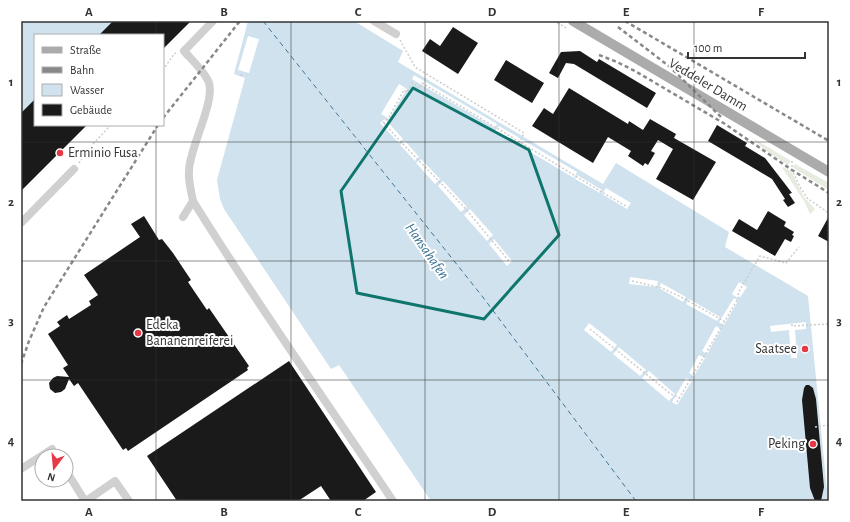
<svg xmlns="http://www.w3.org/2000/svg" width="850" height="522" font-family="'Alegreya Sans',sans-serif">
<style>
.green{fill:#e6ecdf}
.water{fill:#cfe2ee}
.pier{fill:#fff}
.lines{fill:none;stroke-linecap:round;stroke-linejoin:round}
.ferry{stroke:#3f7597;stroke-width:1;stroke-dasharray:5 4;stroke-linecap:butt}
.building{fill:#1a1a1a}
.path{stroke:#cdcdcd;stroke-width:1.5;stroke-dasharray:2 2;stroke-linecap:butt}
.minor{stroke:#d0d0d0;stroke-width:8}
.major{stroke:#ababab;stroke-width:10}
.rail{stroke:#888;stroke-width:2.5;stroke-dasharray:4 3;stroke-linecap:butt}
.marked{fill:none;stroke:#0f766e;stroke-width:3;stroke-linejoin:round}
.grid{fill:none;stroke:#333;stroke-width:1;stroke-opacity:0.55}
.poi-dot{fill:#e63946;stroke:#fff;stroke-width:1.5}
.labels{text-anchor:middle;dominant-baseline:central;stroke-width:4;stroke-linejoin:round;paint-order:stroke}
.street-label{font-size:14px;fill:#333;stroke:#fff}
.poi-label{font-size:14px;fill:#333;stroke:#fff;text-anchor:start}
.water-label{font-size:15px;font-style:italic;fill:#3f7597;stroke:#fff}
.neatline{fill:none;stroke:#333;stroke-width:1.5}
.grid-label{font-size:13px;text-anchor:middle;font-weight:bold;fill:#333}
</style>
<rect width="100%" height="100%" fill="#fff"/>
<!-- green -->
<g class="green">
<polygon points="751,137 791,161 788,165 765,150"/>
<polygon points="795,164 829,183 829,190 795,169 793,167"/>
<polygon points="783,167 791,171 804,197 815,209 810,214 804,201 783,169"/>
</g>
<!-- water -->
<g class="water">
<polygon points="21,21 113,21 99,35 35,35 35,99 21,113"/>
<polygon points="248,21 354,21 403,51 398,62 603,184 616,163 729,232 725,247 808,296 828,501 431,501 339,365 331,369 224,209 220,199 217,180 245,78 234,74"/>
</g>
<!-- pier -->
<g class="pier">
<polygon points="248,36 259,39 249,73 238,70"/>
<polygon points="414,75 497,124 495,128 412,79"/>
<polygon points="399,84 407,89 389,119 381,114"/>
<polygon points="385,119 403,139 399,143 380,123"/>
<polygon points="499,126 577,172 574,178 495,131"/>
<polygon points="405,141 419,157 415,161 400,145"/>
<polygon points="421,159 440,179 435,184 416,163"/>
<polygon points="577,175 602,190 600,193 575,179"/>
<polygon points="443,181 467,207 461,212 438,186"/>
<polygon points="606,188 631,203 627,209 602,194"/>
<polygon points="470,209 493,235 487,241 464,215"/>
<polygon points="494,239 512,261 507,266 489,244"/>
<polygon points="630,277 658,281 657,287 629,284"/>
<polygon points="739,282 747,287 739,299 732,294"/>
<polygon points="661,283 686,297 683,302 659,288"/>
<polygon points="734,298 738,301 724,325 719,322"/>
<polygon points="689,299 720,317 717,321 686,304"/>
<polygon points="806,322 806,329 795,330 797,358 791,358 789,330 771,332 770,326"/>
<polygon points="589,323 617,345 611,352 584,330"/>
<polygon points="716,326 721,329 707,354 702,351"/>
<polygon points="619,347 646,370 640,376 613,354"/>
<polygon points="699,355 705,358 694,376 689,373"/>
<polygon points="649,371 675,394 669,401 642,378"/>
<polygon points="686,378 692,381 677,405 672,402"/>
</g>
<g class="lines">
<!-- ferry -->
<polyline class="ferry" points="263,21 482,296 636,501"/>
</g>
<!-- building -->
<g class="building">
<polygon points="113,21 191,21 163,49 163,35 99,35"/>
<polygon points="453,27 478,43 458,74 422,51 430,39 440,46"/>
<polygon points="580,51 597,62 599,59 656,93 647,108 574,64 566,63 558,78 549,73 561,52"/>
<polygon points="506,60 544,83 532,103 494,80"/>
<polygon points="569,88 628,124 629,121 643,130 650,119 676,134 674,138 716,162 693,200 656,179 673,149 658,140 651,151 655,153 648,165 645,163 643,166 628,156 631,151 608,137 593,163 532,126 544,108 553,114"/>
<polygon points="35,99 35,125 87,125 21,191 21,113"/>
<polygon points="717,125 747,143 745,146 765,158 792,193 789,194 795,203 788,207 783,200 785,199 772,179 708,141"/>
<polygon points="768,211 786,222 784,226 794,232 792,235 794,236 791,242 785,239 775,256 732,231 739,219 757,230"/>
<polygon points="144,216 159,240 162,239 173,253 191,280 188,282 207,310 209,308 249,366 247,368 248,370 128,451 126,448 123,450 78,383 74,386 69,379 65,389 61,392 55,393 50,389 49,383 53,378 57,376 69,377 63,368 68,365 48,334 60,326 57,322 67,315 69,319 91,305 89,301 98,295 84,275 140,237 131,224"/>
<polygon points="829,216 829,242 818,236"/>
<polygon points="289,361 376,492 363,501 331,501 321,486 298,501 177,501 147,456"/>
<polygon points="809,385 813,388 816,399 824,487 821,501 815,501 810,488 802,400 804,388 806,385"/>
</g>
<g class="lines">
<!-- path -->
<g class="path">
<polyline points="554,21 568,29"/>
<polyline points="400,40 415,67 524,133 520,142"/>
<polyline points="163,70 174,54 176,53"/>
<polyline points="241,76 242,72"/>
<polyline points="383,123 389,117 404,90 407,92 412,83 420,88 422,83 500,130 605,194 626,206"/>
<polyline points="384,123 399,140 464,207 509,261"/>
<polyline points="792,161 792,170 800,187 808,199 829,213"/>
<polyline points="79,163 88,149 111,125"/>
<polyline points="632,281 662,288 683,298 724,321"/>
<polyline points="792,324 792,326 829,324"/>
<polyline points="590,329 671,394 680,398"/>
<polyline points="677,402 739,297 738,293 760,256 786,263 799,247"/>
<polyline points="815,427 829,425"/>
</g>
<!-- minor -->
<g class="minor">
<polyline points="374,21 396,34"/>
<path d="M193,201C191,190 188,181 189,170C190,147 215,102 209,83C206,73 191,59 184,51L213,21"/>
<path d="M183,217L193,201C256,303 326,401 393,501"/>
<polyline points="21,223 74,169"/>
<polyline points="21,469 52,449"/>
<polyline points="70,477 85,501"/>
<polyline points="86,501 115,481 129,501"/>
</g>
<!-- major -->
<polyline class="major" points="573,21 829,172"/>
<!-- rail -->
<g class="rail">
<polyline points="625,21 829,141"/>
<polyline points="618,27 670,67 721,117"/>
<polyline points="599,55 617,62 635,71 725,124 792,170 829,193"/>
<polyline points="163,118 240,21"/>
<polyline points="21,364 29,341 44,307 158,125"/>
</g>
</g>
<!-- marked area -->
<path class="marked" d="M413,88L529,150L559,235L484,319L357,293L341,191Z"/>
<!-- grid -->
<path class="grid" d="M156,21V35M291,21V501M425,21V501M559,21V501M694,21V501M156,125V501M21,142H829M21,261H829M21,380H829"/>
<!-- markers -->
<g class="poi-dot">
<circle cx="60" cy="153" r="4"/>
<circle cx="138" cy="333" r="4"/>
<circle cx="805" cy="349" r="4"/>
<circle cx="813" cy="444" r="4"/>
</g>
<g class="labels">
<!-- street labels -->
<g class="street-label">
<text transform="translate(708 85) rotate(31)">Veddeler Damm</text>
</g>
<!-- poi labels -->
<g class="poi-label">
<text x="68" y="153">Erminio Fusa</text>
<text x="146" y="325">Edeka<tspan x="146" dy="16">Bananenreiferei</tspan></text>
<text x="797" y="349" text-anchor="end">Saatsee</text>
<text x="805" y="444" text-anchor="end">Peking</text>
</g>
<!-- water labels -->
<g class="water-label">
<text transform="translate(427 251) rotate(55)">Hansahafen</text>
</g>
</g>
<!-- border -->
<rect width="850" height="522" fill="none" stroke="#ffffff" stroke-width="44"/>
<!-- legend -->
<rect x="34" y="34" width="130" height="92" fill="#ffffff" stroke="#adadad"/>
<rect x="42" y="47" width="20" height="6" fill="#ababab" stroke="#adadad"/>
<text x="70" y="54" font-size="12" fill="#333333">Straße</text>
<rect x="42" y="67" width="20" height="6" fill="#888888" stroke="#adadad"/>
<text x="70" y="74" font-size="12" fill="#333333">Bahn</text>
<rect x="42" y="84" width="20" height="12" fill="#cfe2ee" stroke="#adadad"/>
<text x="70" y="94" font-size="12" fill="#333333">Wasser</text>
<rect x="42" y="104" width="20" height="12" fill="#1a1a1a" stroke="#adadad"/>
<text x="70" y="114" font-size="12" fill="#333333">Gebäude</text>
<!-- north arrow -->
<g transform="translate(54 468) rotate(196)"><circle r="19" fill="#ffffff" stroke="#adadad"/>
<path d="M0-3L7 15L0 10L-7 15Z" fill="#e63946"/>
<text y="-6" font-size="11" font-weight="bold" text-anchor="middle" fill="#333333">N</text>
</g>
<!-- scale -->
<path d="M688 52v6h117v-6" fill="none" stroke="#333333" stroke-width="2"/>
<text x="694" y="52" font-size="12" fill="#333333" stroke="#ffffff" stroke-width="3" paint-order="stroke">100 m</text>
<rect x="22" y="22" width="806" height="478" class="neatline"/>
<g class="grid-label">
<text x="89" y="16">A</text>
<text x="224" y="16">B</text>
<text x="358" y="16">C</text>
<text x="492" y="16">D</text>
<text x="626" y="16">E</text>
<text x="761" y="16">F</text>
<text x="11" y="86">1</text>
<text x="839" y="86">1</text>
<text x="11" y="206">2</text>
<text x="839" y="206">2</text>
<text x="11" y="325">3</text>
<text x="839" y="325">3</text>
<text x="11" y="445">4</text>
<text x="839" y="445">4</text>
<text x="89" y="516">A</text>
<text x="224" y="516">B</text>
<text x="358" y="516">C</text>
<text x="492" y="516">D</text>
<text x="626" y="516">E</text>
<text x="761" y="516">F</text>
</g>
</svg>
